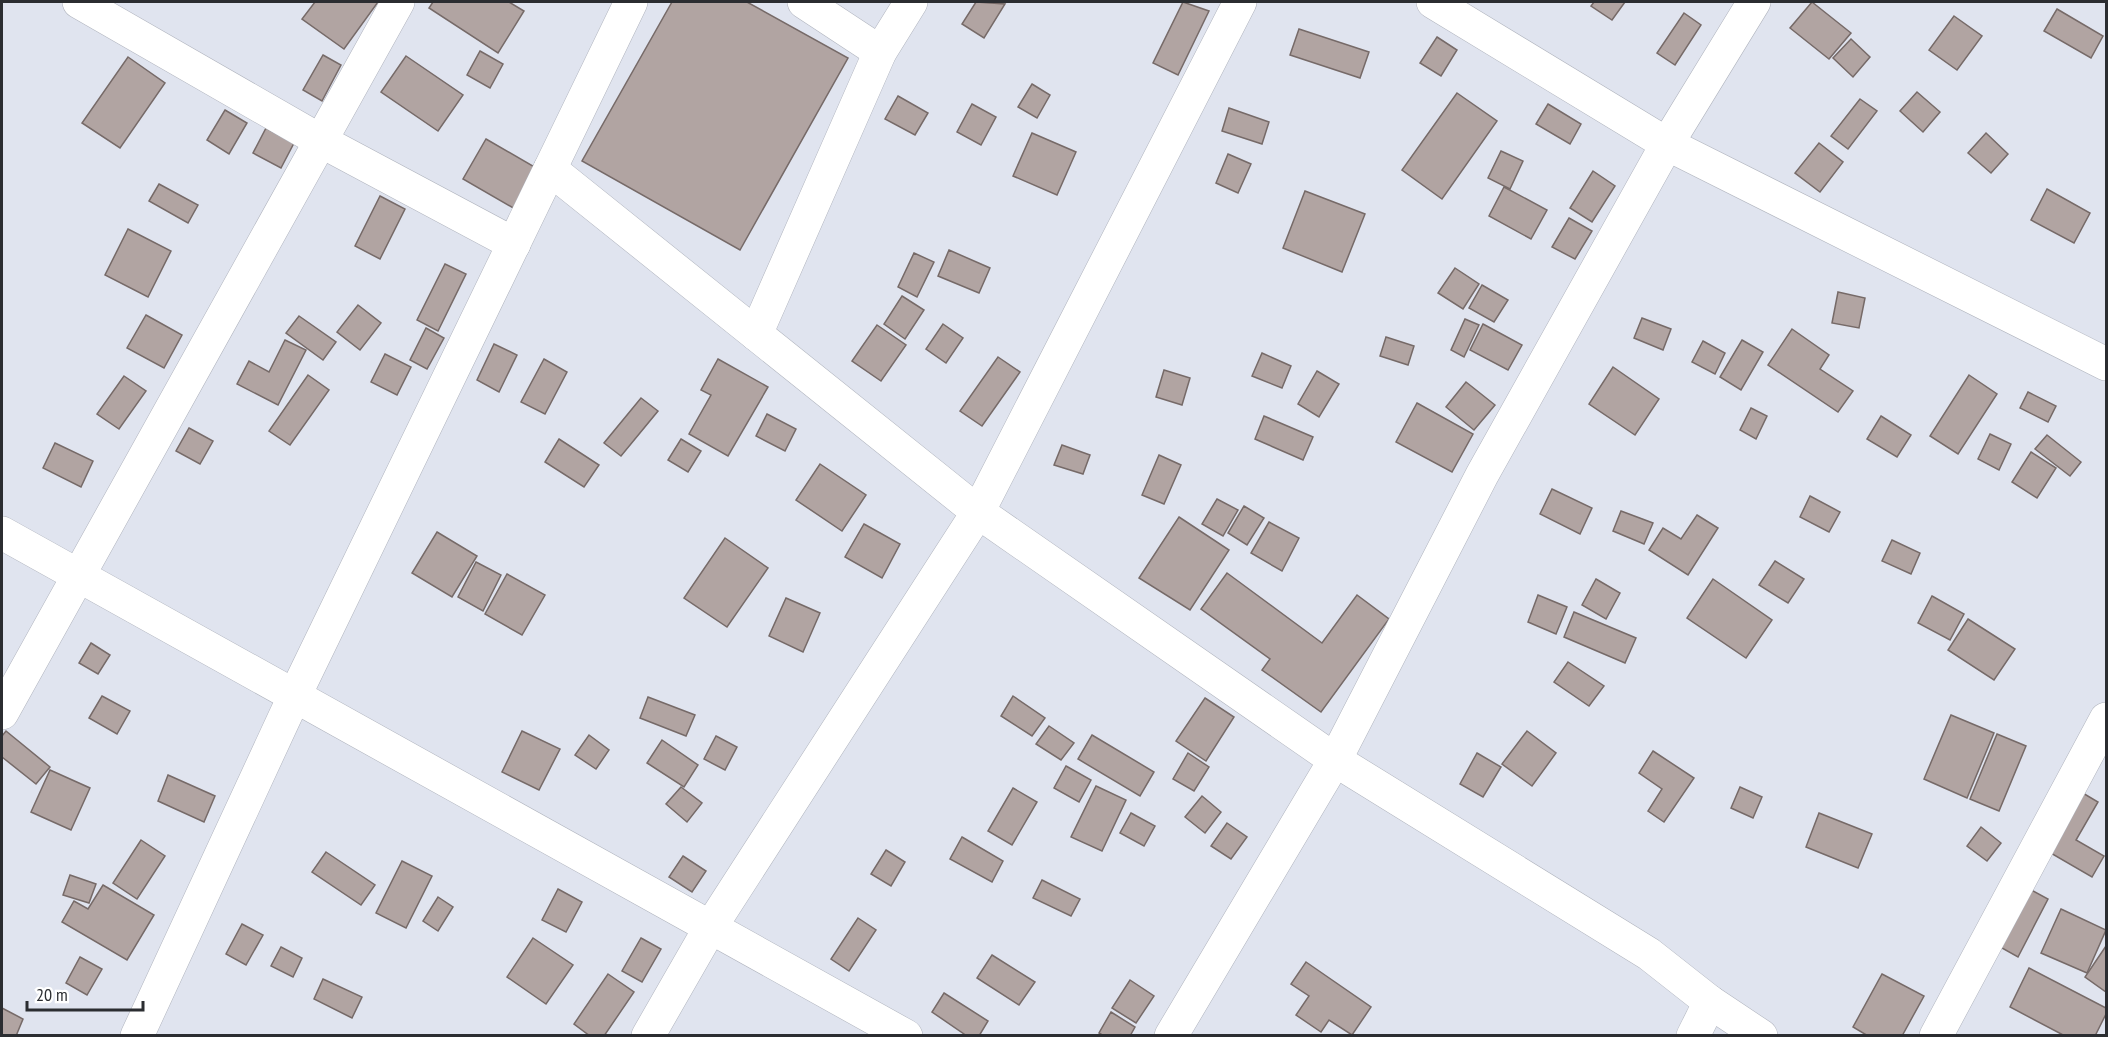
<svg xmlns="http://www.w3.org/2000/svg" width="2108" height="1037" font-family="'PT Sans Narrow',sans-serif">
<style>
.building{fill:#b1a4a2;stroke:#766a68;stroke-width:1.5}
.lines{fill:none;stroke-linecap:round;stroke-linejoin:round}
.minor-casing{stroke:#b0b4be;stroke-width:34}
.minor{stroke:#fff;stroke-width:33}
</style>
<rect width="100%" height="100%" fill="#e0e4ef"/>
<!-- building -->
<g class="building">
<polygon points="315,2 378,2 344,49 302,19"/>
<polygon points="433,2 509,2 524,11 498,53 429,8"/>
<polygon points="672,2 747,2 848,58 740,250 582,161"/>
<polygon points="976,2 1005,4 984,38 962,24"/>
<polygon points="1183,2 1209,11 1178,75 1153,63"/>
<polygon points="1594,2 1625,2 1612,20 1591,6"/>
<polygon points="1812,2 1851,33 1829,59 1790,28"/>
<polygon points="2057,9 2103,36 2091,58 2044,31"/>
<polygon points="1684,13 1701,25 1675,65 1657,53"/>
<polygon points="1954,16 1982,36 1957,70 1929,50"/>
<polygon points="1299,29 1369,52 1360,78 1290,55"/>
<polygon points="1437,37 1457,50 1441,76 1420,63"/>
<polygon points="1851,39 1870,57 1853,77 1833,58"/>
<polygon points="480,51 503,64 490,88 467,75"/>
<polygon points="323,55 341,65 322,101 303,90"/>
<polygon points="406,56 463,95 438,131 381,92"/>
<polygon points="128,57 165,83 120,148 82,123"/>
<polygon points="1032,84 1050,95 1037,118 1018,107"/>
<polygon points="1917,92 1940,112 1923,132 1900,111"/>
<polygon points="1457,93 1497,121 1442,199 1402,170"/>
<polygon points="898,96 928,113 915,135 885,119"/>
<polygon points="1860,99 1877,111 1848,149 1831,136"/>
<polygon points="972,104 996,117 981,145 957,132"/>
<polygon points="1548,104 1581,124 1570,144 1536,124"/>
<polygon points="1229,108 1269,122 1262,144 1222,131"/>
<polygon points="225,110 247,123 229,154 207,140"/>
<polygon points="266,128 294,143 281,168 253,153"/>
<polygon points="1032,133 1076,152 1057,195 1013,176"/>
<polygon points="1986,133 2008,154 1991,173 1968,153"/>
<polygon points="486,139 538,169 515,209 463,179"/>
<polygon points="1819,143 1843,162 1820,192 1795,173"/>
<polygon points="1501,151 1523,161 1510,189 1488,178"/>
<polygon points="1228,154 1251,164 1238,193 1216,183"/>
<polygon points="1593,171 1615,186 1592,222 1570,208"/>
<polygon points="159,184 198,205 188,223 149,201"/>
<polygon points="1504,187 1547,210 1531,239 1489,216"/>
<polygon points="2047,189 2090,213 2074,243 2031,220"/>
<polygon points="1305,191 1365,214 1342,272 1283,248"/>
<polygon points="380,196 405,209 380,259 355,246"/>
<polygon points="1569,218 1592,231 1575,259 1552,247"/>
<polygon points="128,229 171,251 148,297 105,275"/>
<polygon points="949,250 990,268 979,293 938,276"/>
<polygon points="914,253 934,262 917,297 898,287"/>
<polygon points="445,264 466,274 438,331 417,320"/>
<polygon points="1455,268 1479,284 1463,309 1438,293"/>
<polygon points="1482,285 1508,300 1494,322 1469,308"/>
<polygon points="1838,292 1865,298 1859,328 1832,323"/>
<polygon points="902,296 924,310 905,339 884,324"/>
<polygon points="358,305 381,323 360,350 337,332"/>
<polygon points="146,315 182,335 164,368 127,348"/>
<polygon points="299,316 336,342 323,360 286,333"/>
<polygon points="1642,318 1671,329 1663,350 1634,338"/>
<polygon points="1465,319 1479,325 1464,357 1451,350"/>
<polygon points="943,324 963,338 946,363 926,349"/>
<polygon points="1483,324 1522,345 1508,370 1470,350"/>
<polygon points="877,325 906,345 881,381 852,361"/>
<polygon points="426,328 444,338 427,369 410,360"/>
<polygon points="1792,329 1829,355 1820,369 1853,391 1838,412 1768,365"/>
<polygon points="1386,337 1414,346 1408,365 1380,356"/>
<polygon points="285,340 306,350 278,405 237,384 249,361 269,372"/>
<polygon points="1742,340 1763,352 1741,390 1720,377"/>
<polygon points="1703,341 1725,353 1715,374 1692,362"/>
<polygon points="494,344 517,355 499,392 477,380"/>
<polygon points="1262,353 1291,366 1282,388 1252,376"/>
<polygon points="385,354 411,367 397,395 371,382"/>
<polygon points="998,357 1020,372 982,426 960,411"/>
<polygon points="544,359 567,372 545,414 521,402"/>
<polygon points="718,359 768,387 728,456 689,434 711,395 701,390"/>
<polygon points="1613,367 1659,399 1635,435 1589,404"/>
<polygon points="1164,370 1190,378 1182,405 1156,397"/>
<polygon points="1317,371 1339,384 1319,417 1298,404"/>
<polygon points="308,375 329,390 290,445 269,431"/>
<polygon points="1969,375 1997,394 1958,454 1930,436"/>
<polygon points="124,376 146,391 119,429 97,414"/>
<polygon points="1466,382 1495,405 1474,430 1446,407"/>
<polygon points="2028,392 2056,406 2048,422 2020,408"/>
<polygon points="641,398 658,411 621,456 604,443"/>
<polygon points="1417,403 1473,434 1452,472 1396,442"/>
<polygon points="1751,408 1767,416 1756,439 1740,430"/>
<polygon points="767,414 796,429 785,451 756,436"/>
<polygon points="1264,416 1313,437 1303,460 1255,439"/>
<polygon points="1881,416 1911,435 1897,457 1867,439"/>
<polygon points="189,428 213,441 200,464 176,451"/>
<polygon points="1990,434 2011,444 1999,470 1978,459"/>
<polygon points="2047,435 2081,462 2070,476 2035,449"/>
<polygon points="559,439 599,465 584,487 545,462"/>
<polygon points="681,439 701,451 688,472 668,460"/>
<polygon points="55,443 93,461 81,487 43,468"/>
<polygon points="1062,445 1090,455 1083,474 1054,465"/>
<polygon points="2031,452 2056,468 2037,498 2012,482"/>
<polygon points="1159,455 1181,465 1164,504 1142,495"/>
<polygon points="820,464 866,495 842,531 796,500"/>
<polygon points="1552,489 1592,508 1580,534 1540,514"/>
<polygon points="1810,496 1840,512 1829,532 1800,517"/>
<polygon points="1217,499 1238,510 1223,536 1202,524"/>
<polygon points="1244,506 1264,518 1247,545 1228,533"/>
<polygon points="1621,511 1653,523 1644,544 1613,531"/>
<polygon points="1697,515 1718,528 1688,575 1649,550 1663,528 1681,539"/>
<polygon points="1179,517 1229,550 1190,610 1139,578"/>
<polygon points="1269,522 1299,538 1282,571 1251,553"/>
<polygon points="864,524 900,544 882,578 845,557"/>
<polygon points="437,532 477,556 452,597 412,573"/>
<polygon points="725,538 768,568 727,627 684,598"/>
<polygon points="1892,540 1920,553 1911,574 1882,561"/>
<polygon points="1775,561 1804,579 1788,603 1759,585"/>
<polygon points="476,562 501,575 483,611 458,597"/>
<polygon points="1227,573 1322,643 1357,595 1389,619 1321,712 1262,670 1270,659 1201,609"/>
<polygon points="507,574 545,595 522,635 485,614"/>
<polygon points="1596,579 1620,593 1606,619 1582,605"/>
<polygon points="1713,579 1772,620 1746,658 1687,618"/>
<polygon points="1538,595 1567,607 1556,634 1528,622"/>
<polygon points="1932,596 1964,614 1950,640 1918,623"/>
<polygon points="786,598 820,613 803,652 769,636"/>
<polygon points="1574,612 1636,638 1625,663 1564,637"/>
<polygon points="1968,619 2015,649 1994,680 1948,650"/>
<polygon points="91,643 110,655 98,674 79,663"/>
<polygon points="1568,662 1604,686 1589,706 1554,682"/>
<polygon points="102,696 130,711 117,734 89,718"/>
<polygon points="1013,696 1045,718 1032,736 1001,716"/>
<polygon points="648,697 695,715 686,736 640,718"/>
<polygon points="1205,698 1234,717 1206,761 1176,741"/>
<polygon points="1951,715 1994,733 1967,798 1924,779"/>
<polygon points="1049,726 1074,743 1061,760 1036,744"/>
<polygon points="6,731 50,767 36,784 2,757 2,736"/>
<polygon points="522,731 560,749 539,790 502,772"/>
<polygon points="1527,731 1556,753 1532,786 1502,764"/>
<polygon points="1997,734 2026,746 1999,811 1970,799"/>
<polygon points="589,735 609,750 596,769 575,755"/>
<polygon points="1092,735 1154,772 1140,796 1078,759"/>
<polygon points="716,736 737,747 725,770 704,759"/>
<polygon points="662,740 698,765 684,787 647,763"/>
<polygon points="1653,751 1694,778 1664,822 1648,811 1662,789 1639,773"/>
<polygon points="1188,753 1209,767 1194,791 1173,779"/>
<polygon points="1477,753 1501,767 1483,797 1460,784"/>
<polygon points="1066,766 1091,780 1079,802 1054,788"/>
<polygon points="50,770 90,788 71,830 31,812"/>
<polygon points="168,775 215,796 204,822 158,801"/>
<polygon points="1096,786 1126,800 1102,851 1071,837"/>
<polygon points="681,787 702,803 687,822 666,804"/>
<polygon points="1740,787 1762,797 1753,818 1731,808"/>
<polygon points="1013,788 1037,802 1012,845 988,831"/>
<polygon points="2076,789 2098,802 2076,840 2104,856 2092,877 2042,848"/>
<polygon points="1202,796 1221,812 1205,833 1185,817"/>
<polygon points="1131,813 1155,826 1144,846 1120,833"/>
<polygon points="1819,813 1872,834 1858,868 1806,847"/>
<polygon points="1227,823 1247,837 1231,859 1211,846"/>
<polygon points="1981,827 2001,843 1987,861 1967,846"/>
<polygon points="962,837 1003,861 992,882 950,859"/>
<polygon points="141,840 165,856 137,899 113,883"/>
<polygon points="886,850 905,862 891,886 871,874"/>
<polygon points="326,852 375,885 361,905 312,872"/>
<polygon points="683,856 706,871 692,892 669,877"/>
<polygon points="402,861 432,876 406,928 376,913"/>
<polygon points="70,875 96,884 89,903 63,895"/>
<polygon points="1042,880 1080,899 1071,916 1033,898"/>
<polygon points="103,885 154,915 127,960 62,922 74,901 88,909"/>
<polygon points="2024,886 2048,899 2018,957 1993,943"/>
<polygon points="558,889 582,902 566,932 542,920"/>
<polygon points="438,897 453,907 438,931 423,921"/>
<polygon points="2061,909 2106,930 2087,973 2041,953"/>
<polygon points="858,918 876,930 849,971 831,959"/>
<polygon points="242,924 263,935 246,965 226,954"/>
<polygon points="533,938 573,965 546,1004 507,977"/>
<polygon points="641,938 661,949 642,982 622,971"/>
<polygon points="2106,946 2106,992 2085,977"/>
<polygon points="281,947 302,958 293,977 271,966"/>
<polygon points="992,955 1035,982 1019,1005 977,978"/>
<polygon points="80,957 102,969 87,995 66,983"/>
<polygon points="1306,962 1371,1007 1352,1035 1329,1020 1321,1032 1296,1015 1309,996 1291,984"/>
<polygon points="2029,968 2106,1008 2106,1014 2095,1036 2065,1036 2010,1007"/>
<polygon points="608,974 634,992 604,1036 590,1036 574,1024"/>
<polygon points="1882,974 1924,996 1902,1036 1868,1036 1853,1027"/>
<polygon points="323,979 362,997 352,1018 314,999"/>
<polygon points="1130,980 1154,996 1136,1023 1112,1008"/>
<polygon points="944,993 988,1021 979,1036 967,1036 932,1012"/>
<polygon points="2,1008 23,1019 16,1036 2,1036"/>
<polygon points="1111,1012 1135,1027 1130,1036 1104,1036 1099,1033"/>
</g>
<g class="lines">
<defs>
<g id="minor">
<polyline points="79,2 321,141 514,244"/>
<polyline points="804,2 880,52"/>
<polyline points="1433,2 1667,144 2106,364"/>
<polyline points="550,169 978,512 1335,760 1649,954 1710,1002 1761,1036"/>
<polyline points="756,334 880,52 911,2"/>
<polyline points="2,533 906,1036"/>
<polyline points="2,713 398,2"/>
<polyline points="137,1036 294,697 631,2"/>
<polyline points="648,1036 710,928 978,512 1240,2"/>
<polyline points="1171,1036 1335,760 1482,475 1667,144 1754,2"/>
<polyline points="1693,1036 1710,1002"/>
<polyline points="1936,1036 2106,719"/>
</g>
</defs>
<!-- minor casing -->
<use href="#minor" class="minor-casing"/>
<!-- minor -->
<use href="#minor" class="minor"/>
</g>
<!-- border -->
<rect width="2108" height="1037" fill="none" stroke="#2b2d31" stroke-width="6"/>
<!-- scale -->
<path d="M27 1001v9h116v-9" fill="none" stroke="#2b2d31" stroke-width="3"/>
<text x="36" y="1001" font-size="18" fill="#2b2d31" stroke="#ffffff" stroke-width="4.5" paint-order="stroke">20 m</text>
</svg>
